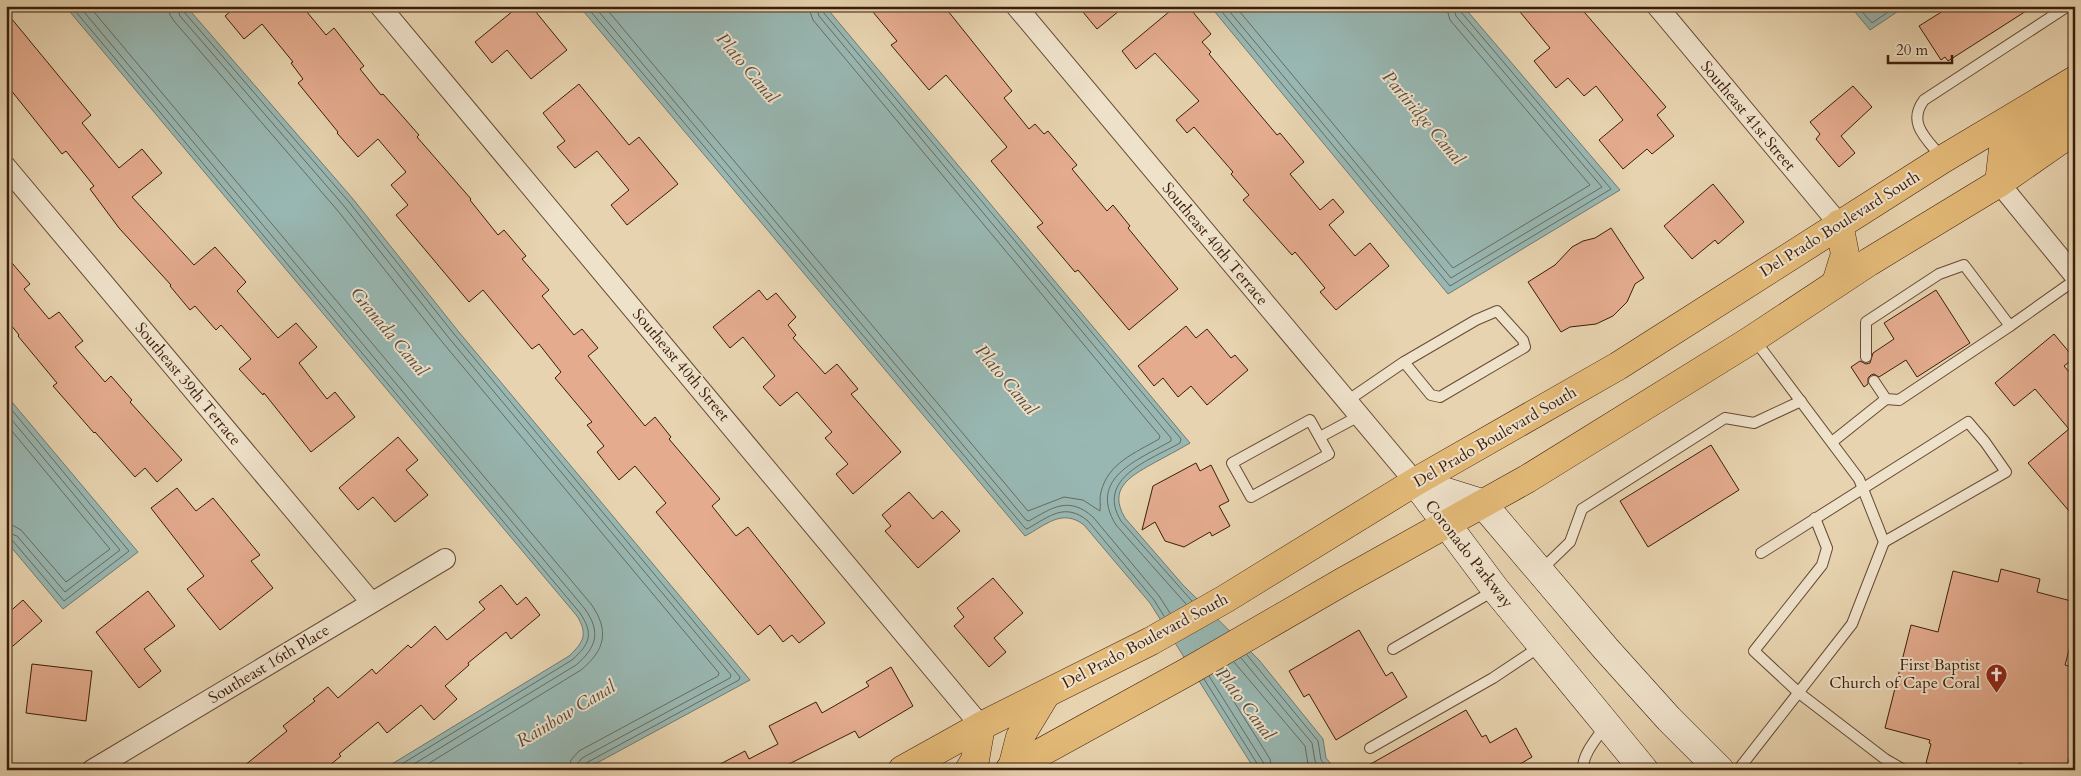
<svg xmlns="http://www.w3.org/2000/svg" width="2081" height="776" font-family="Cardo,serif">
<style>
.water{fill:#98b7b2;stroke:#73796f}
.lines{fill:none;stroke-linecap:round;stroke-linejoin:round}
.shore{stroke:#6a6a5e;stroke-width:1}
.building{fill:#e4ab8e;stroke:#3b1d0a}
.lane-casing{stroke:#664a33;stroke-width:12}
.street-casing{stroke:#664a33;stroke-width:22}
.secondary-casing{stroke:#3b1d0a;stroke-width:29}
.primary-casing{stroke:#3b1d0a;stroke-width:29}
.lane{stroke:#efe2cb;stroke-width:10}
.street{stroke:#efe2cb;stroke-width:20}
.secondary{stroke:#efe2cb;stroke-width:28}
.primary{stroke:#e4ba78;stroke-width:28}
.labels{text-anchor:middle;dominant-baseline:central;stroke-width:4;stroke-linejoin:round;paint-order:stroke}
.street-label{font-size:16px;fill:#3b1d0a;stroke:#efe2cb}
.poi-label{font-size:16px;fill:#3b1d0a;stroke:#efe2cb;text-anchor:end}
.water-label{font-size:18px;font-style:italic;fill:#574b3c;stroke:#efe2cb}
</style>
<rect width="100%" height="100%" fill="#e7d3af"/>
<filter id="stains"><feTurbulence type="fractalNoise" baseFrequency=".004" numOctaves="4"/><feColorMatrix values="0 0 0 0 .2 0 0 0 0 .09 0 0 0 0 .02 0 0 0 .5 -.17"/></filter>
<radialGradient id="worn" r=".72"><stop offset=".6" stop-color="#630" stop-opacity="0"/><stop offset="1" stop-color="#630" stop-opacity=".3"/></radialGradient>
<!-- water -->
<g class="water">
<path d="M65,6H186L353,199L458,331L750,680L584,770H382L569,656C584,642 588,634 577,616Z"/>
<path d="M579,6H825L1190,443C1178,450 1165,457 1152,464C1129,477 1108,489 1125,518L1183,585L1259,660L1323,739L1326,758L1336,770H1255L1150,603L1084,525C1062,508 1046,525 1025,536Z"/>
<polygon points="1210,6 1463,6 1620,190 1448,294"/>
<polygon points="1850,6 1906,6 1870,30"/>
<polygon points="6,395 138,552 63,609 6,541"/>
</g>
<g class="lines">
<!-- shore -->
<g class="shore">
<path d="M71,6L580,613C594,634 590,644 572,660L392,770"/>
<path d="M79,6L585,609C601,632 597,647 576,665L404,770"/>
<path d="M89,6L591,604C610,631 605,650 581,670L418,770"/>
<polyline points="169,6 170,15 174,21 338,211 443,343 719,673 718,676 579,751 571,760 569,770"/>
<polyline points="177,6 180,16 344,206 449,338 731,675 730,678 582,758 578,763 577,770"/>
<polyline points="183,6 184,12 349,202 454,334 740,677 739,680 586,763 583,770"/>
<path d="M586,6L1025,528L1027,529C1050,516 1065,502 1088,521L1154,600L1164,616"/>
<path d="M594,6L1026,520L1029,521C1053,507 1069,496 1093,517L1159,596L1170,613"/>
<path d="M604,6L1028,511L1064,497L1083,500L1100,511C1101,505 1099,498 1101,492C1108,463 1135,453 1159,439L1160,436L813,20L808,6"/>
<path d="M816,6L819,16L1171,438V441C1138,460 1087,478 1116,525L1186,604"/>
<path d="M822,6L823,12L1181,439L1180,443C1150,460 1095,478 1121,521L1192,601"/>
<polyline points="1217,6 1450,286 1611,189 1461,12 1459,6"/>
<polyline points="1225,6 1451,278 1602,187 1456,16 1453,6"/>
<polyline points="1235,6 1453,268 1590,185 1450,20 1446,6"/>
<polyline points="1857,6 1872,23 1897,6"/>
<polyline points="6,403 129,551 64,601 12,540 6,538"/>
<polyline points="6,413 120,550 65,592 17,536 6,532"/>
<polyline points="6,424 110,549 66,582 21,530 14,526 6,525"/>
<polyline points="1247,655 1318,741 1321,760 1329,770"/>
<polyline points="1241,658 1312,743 1315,761 1321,770"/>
<polyline points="1234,662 1305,746 1308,764 1311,770"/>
<polyline points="1216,673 1270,759 1272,770"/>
<polyline points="1209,676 1263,762 1265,770"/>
<polyline points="1204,679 1258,765 1259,770"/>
</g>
</g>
<!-- building -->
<g class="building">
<polygon points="237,6 302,6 326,35 334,28 364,66 360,69 381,95 383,94 419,135 417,137 471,199 470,200 498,235 504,230 526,256 522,259 549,290 542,296 574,335 582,329 598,348 588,356 645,426 655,417 671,437 669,439 720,499 712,506 736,536 748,527 825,623 799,643 792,635 783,642 770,625 758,635 656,512 666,503 635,466 619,480 597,452 604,446 587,425 592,422 555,378 561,372 539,344 532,349 483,290 469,302 396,215 408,205 391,185 406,172 378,139 358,157 337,133 338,132 298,83 303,79 291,63 293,62 262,24 244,39 225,16"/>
<polygon points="519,6 531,6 567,50 531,79 507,50 492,63 475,42"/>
<polygon points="868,6 944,6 1012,91 1004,98 1029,129 1035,124 1044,134 1048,131 1077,165 1072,169 1107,211 1113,205 1130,226 1128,228 1178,289 1129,330 1078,270 1075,272 1037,227 1043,223 991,161 1007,147 946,75 929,90 891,45 897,41"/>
<polygon points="1078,6 1125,6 1097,29"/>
<polygon points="1176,6 1188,6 1211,34 1202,42 1211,52 1209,54 1277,135 1280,133 1304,162 1290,174 1320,210 1333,199 1344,212 1329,225 1355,256 1370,243 1389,266 1336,310 1320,292 1325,288 1295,252 1292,255 1243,200 1249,195 1231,174 1233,172 1194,127 1187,133 1176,120 1199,101 1155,53 1136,69 1122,51"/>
<polygon points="1515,6 1579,6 1666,107 1657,115 1674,136 1652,154 1647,149 1623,169 1599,140 1623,120 1596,86 1584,96 1568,78 1556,88 1534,61 1550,48"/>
<polygon points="1951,6 2034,6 1948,61 1945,57 1941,60 1919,26"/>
<polygon points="6,12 91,115 82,123 119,168 142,149 162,173 132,197 194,265 215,247 246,282 237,291 278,338 296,323 317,347 299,363 327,399 335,392 355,417 311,452 264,393 263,395 239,369 251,359 221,325 216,330 195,306 190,310 170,286 171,285 119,228 90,189 94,186 66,151 62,154 6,84"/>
<polygon points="579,84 629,145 639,137 678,184 627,225 611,205 629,190 597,151 575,168 557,147 565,141 543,113"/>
<polygon points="1853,86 1872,107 1841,136 1855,153 1839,167 1816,139 1820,134 1810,122"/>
<polygon points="1713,184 1744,222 1718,244 1715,240 1692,259 1664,226"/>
<polygon points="1611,228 1644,278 1635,284 1627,302 1613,316 1596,324 1570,327 1561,332 1528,282 1555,265 1572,247 1583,241 1595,238"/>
<polygon points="6,256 30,284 24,289 49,319 59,312 83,341 75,347 105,382 111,376 132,400 130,402 182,460 157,482 145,468 135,477 95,432 94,433 53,386 57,383 18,336 19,335 6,319"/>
<polygon points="759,290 767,300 776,293 796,317 788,325 796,335 793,338 825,374 837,364 858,389 851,394 901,452 853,494 836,474 848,464 825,438 832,432 797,392 780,406 763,387 775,376 743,337 730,348 713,327"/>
<polygon points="1936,290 1970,343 1917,377 1906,360 1879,377 1874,374 1871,375 1868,378 1868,384 1864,387 1851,367 1860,361 1866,364 1870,363 1873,353 1894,339 1884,323"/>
<polygon points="1186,326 1196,338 1207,329 1231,358 1235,355 1248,370 1207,405 1191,386 1178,397 1163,378 1154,386 1138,366"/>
<polygon points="2054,334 2074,358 2064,366 2075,379 2075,518 2028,463 2069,429 2035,389 2014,406 1995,383"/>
<polygon points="398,437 418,460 406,470 428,495 395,522 373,497 358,510 339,488"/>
<polygon points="1711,445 1739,490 1648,547 1620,501"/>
<polygon points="1196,463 1200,471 1211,465 1229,501 1219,506 1230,526 1212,536 1210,532 1184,547 1165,541 1155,522 1142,530 1153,486"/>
<polygon points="177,488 196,511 213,498 260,555 251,561 273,588 220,630 187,589 204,576 151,508"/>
<polygon points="909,492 933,519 942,511 960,531 918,568 885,531 891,526 882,515"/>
<polygon points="2001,569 2040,579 2037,592 2075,602 2075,628 2065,665 2075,668 2075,736 2066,770 2046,770 2019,763 2018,770 1954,770 1926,763 1931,744 1929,743 1930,740 1885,728 1911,625 1938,632 1953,571 1998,582"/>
<polygon points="993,578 1023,613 994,638 1006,652 989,667 954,626 964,617 957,608"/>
<polygon points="501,585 517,605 526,597 540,615 511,639 506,632 468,663 469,665 445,686 457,699 434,720 421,705 387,733 378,722 339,754 341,756 324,770 239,770 287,731 283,726 315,701 313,699 328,687 338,698 372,669 376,674 408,645 411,648 435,626 447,640 485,609 479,602"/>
<polygon points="148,591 175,626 144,649 161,671 139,688 96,632"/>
<polygon points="23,600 42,621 6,652 6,615"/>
<polygon points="1359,630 1386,676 1392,672 1407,697 1336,740 1309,694 1304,697 1289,671"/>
<polygon points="32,664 92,671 86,721 26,713"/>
<polygon points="891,667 913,706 859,738 855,731 777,770 709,770 745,751 749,759 778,744 769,726 816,702 822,713 869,686 866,682"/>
<polygon points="1466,710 1482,737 1486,735 1490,743 1516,728 1532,757 1510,770 1360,770"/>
</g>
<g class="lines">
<defs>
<g id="lane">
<path d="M1943,159C1928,140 1906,124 1924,100L2068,6"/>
<polyline points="1866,357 1866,322 1939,274 1964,265 2010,326 2075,280"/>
<polyline points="1874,381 1886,399 1899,400 2010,326"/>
<polyline points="1347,401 1404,362 1431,395 1440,397 1525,347 1523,340 1497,311 1476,320 1404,362"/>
<polygon points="1310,420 1329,454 1251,497 1232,463"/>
<polyline points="1320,437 1359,416"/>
<polyline points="1832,442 1886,399"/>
<polyline points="1815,518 1827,548 1822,565 1754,651 1799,693 1885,759 1904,770"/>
<polyline points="1761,553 1968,422 1985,442 2006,472 1884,542"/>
<polyline points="1541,570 1570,542 1582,509 1725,418 1754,423 1801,401"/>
<polyline points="1393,649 1495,590"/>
<polyline points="1370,748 1493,678 1541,646"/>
<path d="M1583,770C1582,754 1597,738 1606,725"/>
<polyline points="1738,770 1852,624 1884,542 1859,479 1754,339"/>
</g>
<g id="street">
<polyline points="380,6 981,726"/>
<polyline points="1016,6 1415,482"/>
<polyline points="1657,6 1839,224"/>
<polyline points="6,167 371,602"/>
<polyline points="1999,183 2075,276"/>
<polyline points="92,770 445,559"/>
</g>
<g id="secondary">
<polyline points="1415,482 1482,503 1606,649 1669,719 1720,770"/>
<polyline points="1415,482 1496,590 1644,770"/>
</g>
<g id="primary">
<polyline points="1999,183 2003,149 2075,100"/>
<polyline points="1836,283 1845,254 1839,224"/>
<polyline points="1012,768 1020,737 1046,694"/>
<polyline points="902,770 981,726 1151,641 1225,599 1415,482 1618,366 1943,159 2075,80"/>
<polyline points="969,770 975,760 981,726"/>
<polyline points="1009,770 1187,672 1344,581 1527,479 1748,342 1869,262 1999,183 2075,130"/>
</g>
</defs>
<!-- lane casing -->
<use href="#lane" class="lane-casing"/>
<!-- street casing -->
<use href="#street" class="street-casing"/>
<!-- secondary casing -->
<use href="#secondary" class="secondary-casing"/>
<!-- primary casing -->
<use href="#primary" class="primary-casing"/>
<!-- lane -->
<use href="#lane" class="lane"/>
<!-- street -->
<use href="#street" class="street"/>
<!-- secondary -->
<use href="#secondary" class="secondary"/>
<!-- primary -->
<use href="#primary" class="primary"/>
</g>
<!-- icons -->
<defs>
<symbol id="church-pin" viewBox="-11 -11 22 30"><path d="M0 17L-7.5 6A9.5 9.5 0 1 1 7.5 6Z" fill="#8f2418" stroke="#efe2cb"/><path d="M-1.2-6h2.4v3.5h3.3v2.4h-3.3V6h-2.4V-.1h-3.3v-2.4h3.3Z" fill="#fff"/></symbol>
</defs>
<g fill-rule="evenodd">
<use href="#church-pin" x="1984" y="662" width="25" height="34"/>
</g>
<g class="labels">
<!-- street labels -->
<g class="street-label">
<text transform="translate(1748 116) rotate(50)">Southeast 41st Street</text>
<text transform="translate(1840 224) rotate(-32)">Del Prado Boulevard South</text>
<text transform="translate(1215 244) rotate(50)">Southeast 40th Terrace</text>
<text transform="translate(681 365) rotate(50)">Southeast 40th Street</text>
<text transform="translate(188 384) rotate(50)">Southeast 39th Terrace</text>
<text transform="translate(1495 437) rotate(-30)">Del Prado Boulevard South</text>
<text transform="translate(1469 554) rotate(52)">Coronado Parkway</text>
<text transform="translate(1145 641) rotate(-28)">Del Prado Boulevard South</text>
<text transform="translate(269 664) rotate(-31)">Southeast 16th Place</text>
</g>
<!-- poi labels -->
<g class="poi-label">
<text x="1980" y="665">First Baptist<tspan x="1980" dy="18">Church of Cape Coral</tspan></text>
</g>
<!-- water labels -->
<g class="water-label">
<text transform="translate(747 68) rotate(50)">Plato Canal</text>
<text transform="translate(1423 118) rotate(50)">Partiridge Canal</text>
<text transform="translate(389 332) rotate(50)">Granada Canal</text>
<text transform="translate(1006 380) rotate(50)">Plato Canal</text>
<text transform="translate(1245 704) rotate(53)">Plato Canal</text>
<text transform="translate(566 714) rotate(-31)">Rainbow Canal</text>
</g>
</g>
<!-- margin -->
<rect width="2081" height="776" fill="none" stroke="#e7d3af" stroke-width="25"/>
<rect x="8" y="8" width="2066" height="761" fill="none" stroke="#3b1d0a" stroke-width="2.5"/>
<rect x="12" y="12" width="2056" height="751" fill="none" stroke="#3b1d0a"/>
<!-- scale -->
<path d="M1888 55v8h64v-8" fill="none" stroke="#3b1d0a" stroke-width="2.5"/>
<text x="1896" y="55" font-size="15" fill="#3b1d0a" stroke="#efe2cb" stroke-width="4" paint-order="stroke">20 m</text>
<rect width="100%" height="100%" filter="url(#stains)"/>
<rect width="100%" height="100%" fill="url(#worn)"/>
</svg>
